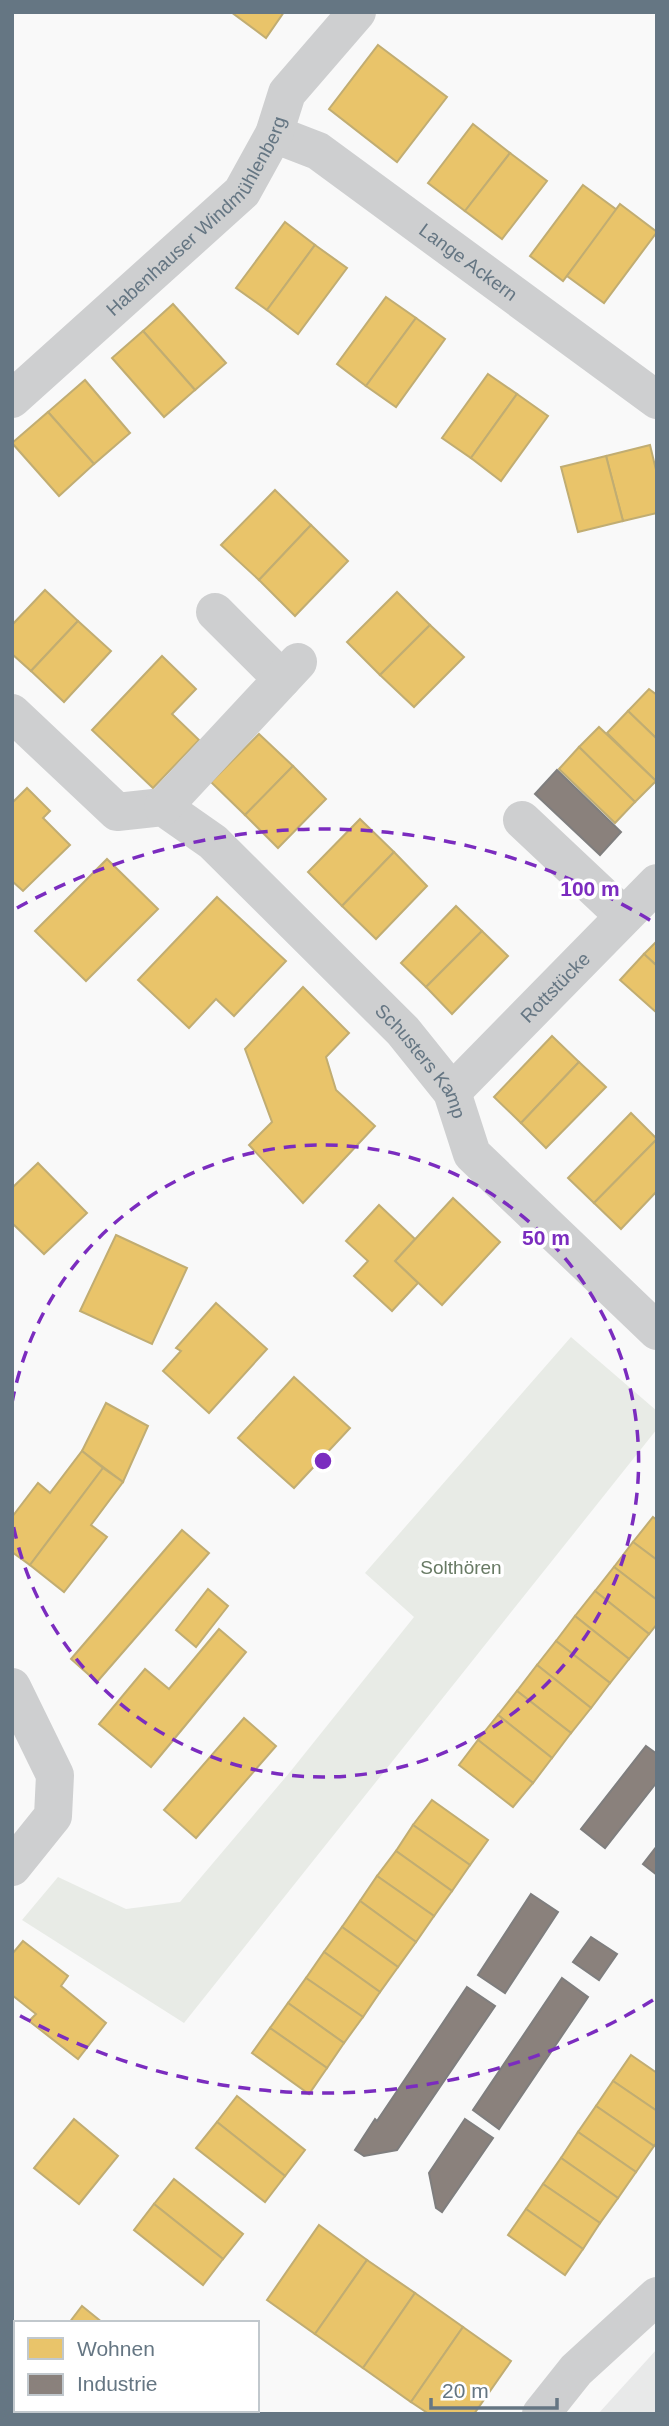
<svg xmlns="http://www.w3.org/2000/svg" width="669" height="2426" font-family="Arial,sans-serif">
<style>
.built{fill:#e8e9e9}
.green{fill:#e8ebe6}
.homes{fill:#e9c46a;stroke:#c1ad72;stroke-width:2}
.industry{fill:#8a817c;stroke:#7f7e7e;stroke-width:2}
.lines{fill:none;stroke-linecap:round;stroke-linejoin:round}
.minor{stroke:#cecfd0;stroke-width:38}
.ring{fill:none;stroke:#7b2cbf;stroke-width:3.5;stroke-dasharray:12 9}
.labels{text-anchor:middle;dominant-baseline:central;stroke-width:7;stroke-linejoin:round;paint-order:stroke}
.street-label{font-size:19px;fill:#657683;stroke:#fff}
.park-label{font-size:19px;fill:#687a64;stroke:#fff}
.centre{fill:#7b2cbf;stroke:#fff;stroke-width:3.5}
.ring-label{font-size:21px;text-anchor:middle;font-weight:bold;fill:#7b2cbf;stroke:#fff;stroke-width:7;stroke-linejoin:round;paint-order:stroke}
</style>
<rect width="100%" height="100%" fill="#f9f9f9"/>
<!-- built -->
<polygon class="built" points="657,2349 657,2414 598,2414"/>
<!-- green -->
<polygon class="green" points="571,1337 657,1411 657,1429 184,2023 22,1920 58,1877 126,1909 180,1902 290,1772 414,1617 365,1573"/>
<!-- homes -->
<g class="homes">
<polygon points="231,12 284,12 266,38"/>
<polygon points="378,45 447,97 397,162 329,109"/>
<polygon points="473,124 510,153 465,211 428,183"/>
<polygon points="510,153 547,181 502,239 465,211"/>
<polygon points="583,185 617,210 563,281 530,256"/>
<polygon points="620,204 657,232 604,303 567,276"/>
<polygon points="285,222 315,245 267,310 236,288"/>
<polygon points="315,245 347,268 298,334 267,310"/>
<polygon points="386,297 416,318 366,386 337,364"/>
<polygon points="173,304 226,363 195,390 143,331"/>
<polygon points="416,318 445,339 396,407 366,386"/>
<polygon points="143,331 195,390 164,417 112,358"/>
<polygon points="488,374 517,394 471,458 442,438"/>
<polygon points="85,380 130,433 94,464 48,412"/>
<polygon points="517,394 548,416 501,481 471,458"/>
<polygon points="48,412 94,464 59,496 12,443"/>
<polygon points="650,445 657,474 657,513 623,521 606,456"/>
<polygon points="606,456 623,521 578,532 561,467"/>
<polygon points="275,490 311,525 259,580 221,545"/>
<polygon points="311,525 348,561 295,616 259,580"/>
<polygon points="45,590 78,621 31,671 12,654 12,625"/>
<polygon points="397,592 430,625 380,675 347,642"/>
<polygon points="78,621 111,651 64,702 31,671"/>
<polygon points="430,625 464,657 414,707 380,675"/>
<polygon points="162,656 196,689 172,714 199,740 153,788 92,730"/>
<polygon points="649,689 657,695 657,739 628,711"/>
<polygon points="628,711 657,739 657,782 607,733"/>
<polygon points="599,727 656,781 635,802 579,747"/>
<polygon points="259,734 293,766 245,815 211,782"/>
<polygon points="579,747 635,802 615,823 559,769"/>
<polygon points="293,766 326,799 278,848 245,815"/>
<polygon points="27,788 50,811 43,818 70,845 23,891 12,881 12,803"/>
<polygon points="360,819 394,852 342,906 308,872"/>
<polygon points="394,852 427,886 376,939 342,906"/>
<polygon points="107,859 158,909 86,981 35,931"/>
<polygon points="217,897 286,961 234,1016 216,999 189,1028 138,980"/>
<polygon points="456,906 482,931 426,987 401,963"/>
<polygon points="482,931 508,956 452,1014 426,987"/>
<polygon points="657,941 657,966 644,954"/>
<polygon points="644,954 657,966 657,1013 620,980"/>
<polygon points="303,987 349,1033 326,1057 336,1090 375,1126 303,1203 249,1145 272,1122 245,1049"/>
<polygon points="552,1036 579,1062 521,1123 494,1097"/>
<polygon points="579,1062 606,1087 546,1148 521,1123"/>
<polygon points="631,1113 657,1139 594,1203 568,1178"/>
<polygon points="657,1139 657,1191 621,1229 594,1203"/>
<polygon points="38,1163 87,1213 44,1254 12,1223 12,1188"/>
<polygon points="453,1198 500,1242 442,1305 395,1261"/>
<polygon points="379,1205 415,1239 395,1261 418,1283 392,1311 354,1276 368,1261 346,1241"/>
<polygon points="116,1235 187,1268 152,1344 80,1311"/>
<polygon points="216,1303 267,1349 209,1413 163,1371 181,1351 176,1348"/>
<polygon points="294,1377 350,1428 294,1488 238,1438"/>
<polygon points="106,1403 148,1426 123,1482 82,1451"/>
<polygon points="82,1451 103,1468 30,1565 12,1552 12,1517 38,1483 50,1493"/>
<polygon points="103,1468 123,1482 91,1525 107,1537 64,1592 30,1565"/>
<polygon points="653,1517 657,1520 657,1560 633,1542"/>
<polygon points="182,1530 209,1553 97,1682 71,1659"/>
<polygon points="633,1542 657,1560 657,1600 614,1567"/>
<polygon points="614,1567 657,1600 657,1624 649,1634 595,1591"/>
<polygon points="208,1589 228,1606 196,1647 176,1630"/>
<polygon points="595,1591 649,1634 629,1659 575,1616"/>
<polygon points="575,1616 629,1659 610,1683 556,1641"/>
<polygon points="219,1629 246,1652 151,1767 99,1724 145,1669 169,1689"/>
<polygon points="556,1641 610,1683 591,1708 537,1665"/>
<polygon points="537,1665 591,1708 571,1733 517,1691"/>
<polygon points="517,1691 571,1733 552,1758 498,1715"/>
<polygon points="498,1715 552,1758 533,1783 478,1740"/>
<polygon points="244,1718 276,1746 196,1838 164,1810"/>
<polygon points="478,1740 533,1783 513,1807 459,1765"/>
<polygon points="432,1800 488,1840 470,1865 413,1825"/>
<polygon points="413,1825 470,1865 452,1891 396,1851"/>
<polygon points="396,1851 452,1891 434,1916 377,1876"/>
<polygon points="377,1876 434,1916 416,1942 360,1901"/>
<polygon points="360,1901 416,1942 398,1967 342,1927"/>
<polygon points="342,1927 398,1967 380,1992 324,1952"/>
<polygon points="23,1941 68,1976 61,1986 106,2023 78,2059 29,2021 36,2014 12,1995 12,1954"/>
<polygon points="324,1952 380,1992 363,2017 306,1978"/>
<polygon points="306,1978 363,2017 344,2043 288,2003"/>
<polygon points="288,2003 344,2043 327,2068 270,2028"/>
<polygon points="270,2028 327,2068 309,2094 252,2053"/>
<polygon points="631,2055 657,2073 657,2111 613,2081"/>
<polygon points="613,2081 657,2111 657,2142 654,2146 596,2106"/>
<polygon points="237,2096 305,2150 285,2176 217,2122"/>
<polygon points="596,2106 654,2146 636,2172 578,2132"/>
<polygon points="74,2119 118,2156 79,2204 34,2168"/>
<polygon points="217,2122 285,2176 265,2202 196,2148"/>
<polygon points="578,2132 636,2172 618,2198 561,2158"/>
<polygon points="561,2158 618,2198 600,2223 543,2184"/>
<polygon points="174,2179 243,2234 223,2259 154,2204"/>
<polygon points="543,2184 600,2223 583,2249 526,2209"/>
<polygon points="154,2204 223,2259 203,2285 134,2230"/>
<polygon points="526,2209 583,2249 565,2275 508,2235"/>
<polygon points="319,2225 367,2260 315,2334 267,2300"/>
<polygon points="367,2260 415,2293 363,2368 315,2334"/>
<polygon points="415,2293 463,2327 411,2402 363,2368"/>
<polygon points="82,2306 103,2323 69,2323"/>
<polygon points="463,2327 511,2361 474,2414 429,2414 411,2402"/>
<polygon points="26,2410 186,2410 183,2414 30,2414"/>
</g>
<!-- industry -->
<g class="industry">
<polygon points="557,770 621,832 600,855 535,794"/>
<polygon points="646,1746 657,1754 657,1782 605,1848 581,1829"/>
<polygon points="657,1846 657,1875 643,1864"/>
<polygon points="531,1894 558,1912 505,1993 478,1975"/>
<polygon points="591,1937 617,1954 599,1980 573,1962"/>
<polygon points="562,1978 588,1997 499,2129 473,2110"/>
<polygon points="467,1987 495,2006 397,2150 364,2156 355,2150 375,2119 377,2121"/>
<polygon points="465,2119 493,2138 442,2212 436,2208 429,2173"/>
</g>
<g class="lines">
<!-- minor -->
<g class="minor">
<path id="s1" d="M274,134L318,151L657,400"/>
<path id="s2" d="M12,399L242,192L274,134L287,93L357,12"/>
<polyline points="215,612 282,679"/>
<path id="s3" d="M12,713L117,812L163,807L213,842L403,1031L452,1092L472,1154L657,1331"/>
<polyline points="163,807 298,662"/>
<polyline points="522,820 624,916"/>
<path id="s4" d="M452,1092L657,883"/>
<polyline points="12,1687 55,1775 53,1816 12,1867"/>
<polyline points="541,2414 576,2370 657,2296"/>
</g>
</g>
<!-- distance rings -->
<g class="ring">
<path d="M12 1403A316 316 0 1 1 12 1519"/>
<path d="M653 2000A632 632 0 0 1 17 2014M17 908A632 632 0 0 1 653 922"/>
</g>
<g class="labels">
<!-- street labels -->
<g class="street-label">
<text stroke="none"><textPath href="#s2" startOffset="262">Habenhauser Windmühlenberg</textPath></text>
<text stroke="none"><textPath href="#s1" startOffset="234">Lange Ackern</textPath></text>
<text stroke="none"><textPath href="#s4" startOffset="147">Rottstücke</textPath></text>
<text stroke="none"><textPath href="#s3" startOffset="555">Schusters Kamp</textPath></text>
</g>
<!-- park labels -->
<g class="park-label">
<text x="461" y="1567">Solthören</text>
</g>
</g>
<circle cx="323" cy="1461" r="10" class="centre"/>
<g class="ring-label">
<text x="590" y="896">100 m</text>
<text x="546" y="1245">50 m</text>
</g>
<!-- border -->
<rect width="669" height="2426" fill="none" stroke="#657683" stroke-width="28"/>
<!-- legend -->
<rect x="14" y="2321" width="245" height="91" fill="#ffffff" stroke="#c1c8cd" stroke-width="2"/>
<rect x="28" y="2338" width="35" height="21" fill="#e9c46a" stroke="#c1c8cd" stroke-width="2"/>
<text x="77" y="2356" font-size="21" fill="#657683">Wohnen</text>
<rect x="28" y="2374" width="35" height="21" fill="#8a817c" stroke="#c1c8cd" stroke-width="2"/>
<text x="77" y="2391" font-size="21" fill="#657683">Industrie</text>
<!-- scale -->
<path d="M431 2398v10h126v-10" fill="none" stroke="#657683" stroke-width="3.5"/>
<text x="442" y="2398" font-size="21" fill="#657683" stroke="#ffffff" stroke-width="5" paint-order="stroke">20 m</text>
</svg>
